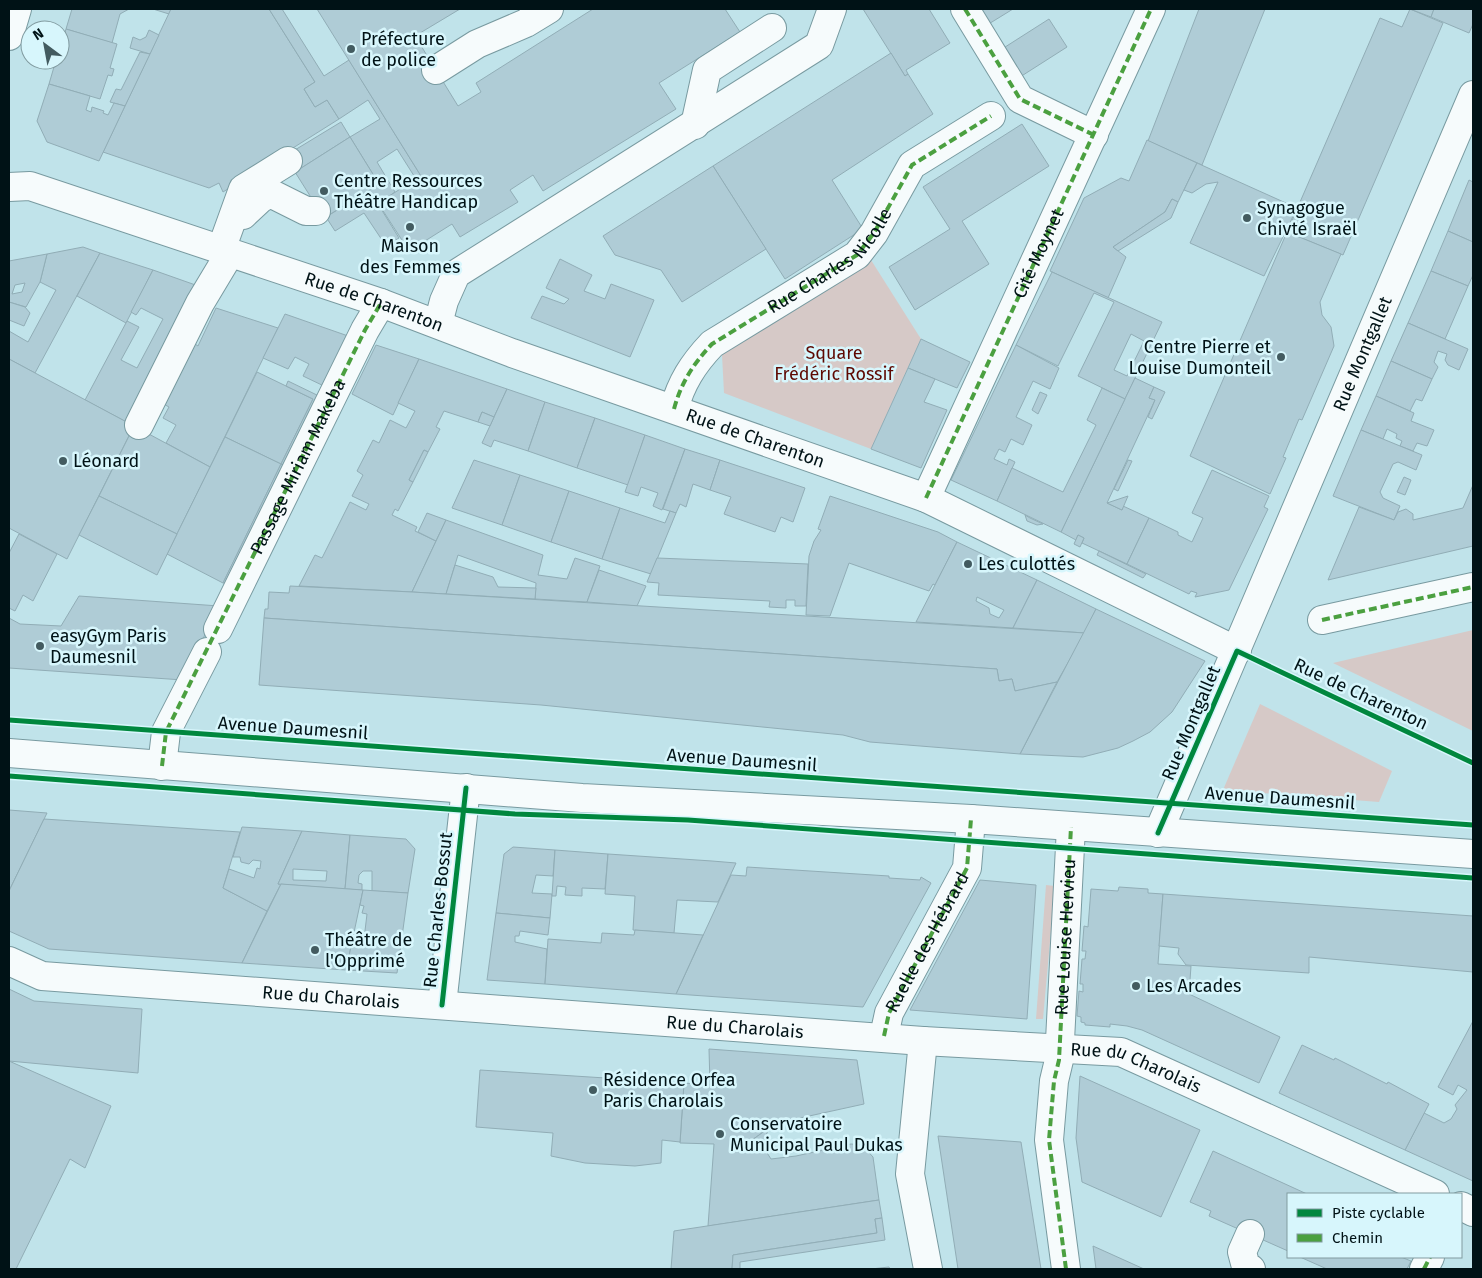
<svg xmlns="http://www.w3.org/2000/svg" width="1482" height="1278" font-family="'Fira Sans',sans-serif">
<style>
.green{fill:#d6c9c7}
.building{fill:#afccd6;stroke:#91adb6;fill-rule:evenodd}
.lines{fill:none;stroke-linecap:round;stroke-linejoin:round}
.minor-casing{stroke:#789aa0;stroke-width:30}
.major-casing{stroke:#789aa0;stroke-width:30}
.minor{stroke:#f6fbfc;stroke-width:28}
.major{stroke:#f6fbfc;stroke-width:28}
.quiet{stroke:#4ba040;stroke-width:4;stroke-dasharray:8 4;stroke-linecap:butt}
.cycleway-casing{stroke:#d7f6fc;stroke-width:8}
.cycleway{stroke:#00873e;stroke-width:5}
.poi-dot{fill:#435b60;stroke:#d7f6fc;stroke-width:2}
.labels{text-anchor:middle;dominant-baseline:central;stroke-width:5;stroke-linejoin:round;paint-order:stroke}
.poi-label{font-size:18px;fill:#001216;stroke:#d7f6fc;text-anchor:start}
.street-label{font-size:18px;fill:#001216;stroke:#d7f6fc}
.park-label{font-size:18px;fill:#5e0902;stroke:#d7f6fc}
</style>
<rect width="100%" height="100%" fill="#c0e3ea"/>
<!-- green -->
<g class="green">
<polygon points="871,260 921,339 871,449 724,393 722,355"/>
<polygon points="1473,630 1473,731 1333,663"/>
<polygon points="1260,704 1392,771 1379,802 1223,790"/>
<polygon points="1046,885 1055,886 1043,1019 1036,1019"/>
</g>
<!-- building -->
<g class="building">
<polygon points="72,9 129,9 120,14 112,43 66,29"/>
<polygon points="153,9 171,9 169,14"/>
<polygon points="171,9 269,9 315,82 304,89 315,107 327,100 339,119 223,192 219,183 209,188 103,152"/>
<polygon points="269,9 282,9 324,76 349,60 421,176 416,179 397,149 377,162 395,192 378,204 399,238 386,246 364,213 335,231 326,217 379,184 350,137 380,119 368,100 339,119 327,100 315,107 304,89 315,82"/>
<polygon points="317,9 460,9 415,36 458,106 481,92 476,83 593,9 725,9 740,32 659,83 676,109 543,191 533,175 510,190 518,202 460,237 452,224 409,251 378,203 421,176"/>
<polygon points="863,9 929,9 950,43 906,70 908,74 905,76"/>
<polygon points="977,9 1013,9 987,25"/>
<polygon points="1199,9 1265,9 1202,165 1148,141"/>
<polygon points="1410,9 1443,23 1343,255 1287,232 1380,18 1402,27"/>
<polygon points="1410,9 1434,9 1431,17"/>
<polygon points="1434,9 1473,9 1473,24 1469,33 1431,17"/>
<polygon points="1049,19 1067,47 1020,77 1002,49"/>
<polygon points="66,29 117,44 110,68 114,69 112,76 108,75 100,99 49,84 56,60 60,60 60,48"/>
<polygon points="149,30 159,35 150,54 130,48 133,37 140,40 146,37"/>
<polygon points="140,52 150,54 125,106 110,102 116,89 121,90"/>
<polygon points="891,53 905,76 908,74 933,114 832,180 863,229 785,279 713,166"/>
<polygon points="49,84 90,96 86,110 91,112 92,107 104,111 103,113 108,115 114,103 125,106 99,161 47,142 37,121"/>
<polygon points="341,122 350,137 295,172 285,156"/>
<polygon points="1022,124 1049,166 962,221 989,264 915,310 889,267 950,229 923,187"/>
<polygon points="350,137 379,184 324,218 295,172"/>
<polygon points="1147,140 1197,163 1178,202 1172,199 1165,212 1113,247 1126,257 1108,298 1050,271 1084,198 1121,178 1129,181"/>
<polygon points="1197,163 1297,208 1264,276 1190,243 1218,182 1206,184 1192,193 1184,190"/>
<polygon points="713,166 766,249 682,302 661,270 615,255 603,236"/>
<polygon points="1469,180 1473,182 1473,242 1448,231"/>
<polygon points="1172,199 1178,202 1171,218 1118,251 1113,247 1165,212"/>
<polygon points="1448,231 1473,242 1473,275 1468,286 1431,271"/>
<polygon points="1287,232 1341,254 1320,302 1322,315 1331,327 1334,346 1302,420 1299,419 1283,457 1286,458 1270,494 1190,456"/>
<polygon points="83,247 100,253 35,373 9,359 9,331 28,342 56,290 40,282 47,254"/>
<polygon points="100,253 153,270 126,323 77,296"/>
<path d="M47,254L40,282L26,307L9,302V261ZM25,283L22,292L12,294L15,285Z"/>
<polygon points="560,259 592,275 584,291 605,299 611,284 654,300 630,357 531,318 542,296 564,304 569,299 546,288"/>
<polygon points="153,270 204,288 134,426 85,400 127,321 139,327 121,360 137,368 163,319 141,308 136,315 131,312"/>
<polygon points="1431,271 1468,286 1445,339 1408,323"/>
<path d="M1052,272L1162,322L1125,399L1078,376L1114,302L1094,293L1058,366L1016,345ZM1131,334L1144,341L1127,376L1114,370Z"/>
<polygon points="9,302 25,307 30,313 24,326 9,320"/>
<polygon points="216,308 278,328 210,467 166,443 176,425 163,418 169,407 160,402 192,342 198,346"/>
<polygon points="285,314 351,337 326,387 303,376 309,364 295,357 288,369 263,358"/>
<polygon points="1408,323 1468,349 1459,370 1448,365 1445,360 1447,354 1438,351 1434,362 1438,367 1432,379 1391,361"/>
<polygon points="921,339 970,362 957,388 908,368"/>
<polygon points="376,345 419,359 393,415 352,394"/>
<polygon points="1016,345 1059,368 1050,389 1033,381 1016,417 1032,425 1023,445 1011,439 1005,452 999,449 994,459 1007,465 1009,459 1015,462 997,501 951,480"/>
<polygon points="9,359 134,426 67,559 9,528"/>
<polygon points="419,359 507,389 494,417 482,412 478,422 444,411 436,427 440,429 428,452 424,450 409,480 413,482 398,511 395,509 392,515 417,527 415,531 436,541 412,592 299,586 315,555 322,558 350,502 366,510 369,504 352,496 363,475 357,471 373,440 379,443 390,420 406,428 415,411 398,403"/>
<polygon points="1391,361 1432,379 1422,401 1416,399 1410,411 1376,396"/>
<polygon points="908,368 935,379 924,402 947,410 921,468 871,449"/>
<polygon points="257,372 313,399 281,464 225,437"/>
<polygon points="1135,378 1154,387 1149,398 1155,400 1107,503 1122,510 1123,506 1149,518 1127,564 1082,543 1084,538 1078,535 1076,540 1061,532"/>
<polygon points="288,381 321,397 287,467 281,464 313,399 286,386"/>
<polygon points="1154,387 1165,392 1152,419 1148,417 1155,400 1149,398"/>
<polygon points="1102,388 1125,399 1061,532 997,501 1012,468 1063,492 1096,425 1087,420"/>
<polygon points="507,389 545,402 528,451 494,440 491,447 482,443"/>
<polygon points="1040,392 1047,395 1038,414 1032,410"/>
<polygon points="1376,396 1414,413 1411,421 1434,430 1427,446 1417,443 1413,451 1400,446 1402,441 1396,438 1397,434 1387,429 1383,439 1361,430"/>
<polygon points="545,402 595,418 577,468 528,451"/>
<polygon points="482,412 494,417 490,426 478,422"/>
<polygon points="595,418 645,435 628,485 577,468"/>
<polygon points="134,426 210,467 177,534 99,496"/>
<polygon points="1361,430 1422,455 1416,470 1398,462 1393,464 1380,492 1383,498 1400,506 1394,520 1333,496"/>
<polygon points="645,435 685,449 662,510 653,506 658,493 641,487 638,496 625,492"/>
<polygon points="225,437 281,464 223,583 167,554"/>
<polygon points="685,449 720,460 710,490 693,484 686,507 680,504 676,513 663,509"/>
<polygon points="424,450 428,452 413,482 409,480"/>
<polygon points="474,460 520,475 502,525 452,508"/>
<polygon points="720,460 805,488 793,522 781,517 775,532 724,514 731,497 710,490"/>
<polygon points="1128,460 1132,461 1118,491 1114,489"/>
<polygon points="281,464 287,467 230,584 223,583"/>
<polygon points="1212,470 1269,496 1264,507 1268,509 1229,590 1195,597 1197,593 1191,591 1189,594 1127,564 1149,518 1178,532 1178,535 1192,542 1203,518 1192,513"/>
<polygon points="520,475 569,491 551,542 502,525"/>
<polygon points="1404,477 1411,480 1405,495 1397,492"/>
<polygon points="1473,485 1473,546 1328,580 1359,507 1394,520 1398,512 1406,509 1413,514 1413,520 1463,508"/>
<polygon points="569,491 620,508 602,559 551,542"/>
<polygon points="99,496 177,534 157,575 79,535"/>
<polygon points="830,496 938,532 957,542 935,585 933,584 929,591 849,563 830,616 806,615 809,556 814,541 821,530 818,529"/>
<polygon points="1128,496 1122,510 1107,503"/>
<polygon points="620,508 665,523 670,511 676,513 651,574 602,559"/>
<polygon points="427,513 446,520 436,541 418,532"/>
<polygon points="1025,515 1030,518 1043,524 1037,525 1027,521"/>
<polygon points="446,520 543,555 538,575 567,579 575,558 600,566 587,602 535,599 536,583 458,555 446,594 412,592"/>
<polygon points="19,534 57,554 33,601 23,595 15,611 9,608 9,553"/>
<polygon points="1078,535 1084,538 1080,547 1074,544"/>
<path d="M957,542L1037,580L1013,628L916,622ZM977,597L1004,610L999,618L990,614L989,608L976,601Z"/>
<polygon points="1099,551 1146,574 1143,578 1097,555"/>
<polygon points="657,558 808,564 806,606 795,606 795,600 786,600 786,608 769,607 770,601 658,595 659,583 647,582"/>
<polygon points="455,565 493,577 498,587 536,588 535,599 446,594"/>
<polygon points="599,570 646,586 637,606 587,602"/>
<polygon points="1037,580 1096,609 1085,633 1013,628"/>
<polygon points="290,586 412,592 1085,633 1057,682 1015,691 1012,679 999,681 997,669 264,618 265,609 268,609 269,592 289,593"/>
<polygon points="79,596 219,606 183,680 9,668 9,618 20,624 61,626"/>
<polygon points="1096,609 1205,661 1172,712 1150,732 1133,741 1118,748 1083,757 1020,754"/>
<polygon points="264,618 997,669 999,681 1012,679 1015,691 1057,682 1020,754 870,742 843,735 541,705 259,685"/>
<polygon points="9,810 47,813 9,891"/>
<polygon points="44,819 240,832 223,888 267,911 242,963 49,949 9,931 9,891"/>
<polygon points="242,827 302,831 278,884 281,884 267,911 223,888 229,869 254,878 257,868 260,869 261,861 253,860 249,864 241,862 240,857 233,857"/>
<path d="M302,831L350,835L345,889L278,884ZM293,869L327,871L326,881L293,880Z"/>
<polygon points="350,835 406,839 415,849 408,893 372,891 372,871 363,871 359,875 358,883 362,884 362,890 345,889"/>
<polygon points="513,847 555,850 553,876 536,875 532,893 552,894 550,918 496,913 504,854"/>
<polygon points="555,850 608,854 605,889 582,888 582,896 565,895 566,887 557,886 556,896 552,896"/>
<polygon points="608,854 712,861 736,863 718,902 677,900 674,933 633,930 635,896 605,894"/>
<polygon points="747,867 889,876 889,878 920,880 921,877 931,883 863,1007 676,994 731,875 746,876"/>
<polygon points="980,880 1036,885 1027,1019 910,1010"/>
<polygon points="281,884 363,890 346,970 242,963"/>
<polygon points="1119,887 1148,889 1148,893 1163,894 1158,964 1191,966 1189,994 1280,1037 1259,1083 1142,1030 1127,1026 1110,1024 1110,1027 1085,1025 1085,1023 1081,1022 1081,1017 1077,1016 1079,991 1083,992 1083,984 1080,984 1082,959 1085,959 1086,951 1082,951 1084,926 1088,927 1091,889 1118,891"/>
<polygon points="363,890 408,893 397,973 346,970 354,933 358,933 357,938 364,939 367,914 362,913 364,906 360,905"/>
<polygon points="1163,894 1473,916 1473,972 1309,957 1309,973 1186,965 1178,954 1179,948 1159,946"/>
<polygon points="496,913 550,918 548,935 520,931 519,936 515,936 515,942 547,949 545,984 487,980"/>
<polygon points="635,930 703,935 676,994 545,984 548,939 601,943 602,933 634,935"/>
<polygon points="9,989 34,1001 142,1009 138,1073 9,1061"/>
<polygon points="1473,1021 1473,1181 1405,1150 1424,1113 1444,1123 1451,1119 1457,1109 1455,1105 1467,1090 1458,1085 1453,1095 1438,1087"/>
<polygon points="1302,1045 1334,1060 1335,1058 1387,1084 1388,1082 1429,1104 1405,1150 1279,1093"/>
<polygon points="709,1049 857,1060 864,1104 768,1125 769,1128 752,1140 753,1146 762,1145 771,1159 796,1156 851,1144 862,1145 873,1157 879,1200 708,1226 714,1144 680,1143 684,1083 710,1085"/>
<polygon points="9,1061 111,1106 85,1168 70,1159 16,1269 9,1269"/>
<polygon points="480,1070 684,1083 680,1142 662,1140 661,1163 635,1166 585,1163 551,1156 553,1133 476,1127"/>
<polygon points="1080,1076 1200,1130 1161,1217 1082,1182 1076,1138"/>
<polygon points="769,1128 762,1145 753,1146 752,1140"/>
<polygon points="938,1136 1021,1142 1041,1269 958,1269"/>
<polygon points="1213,1151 1307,1194 1288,1194 1288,1251 1209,1216 1211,1211 1190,1202"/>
<polygon points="879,1200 882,1218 875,1219 877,1233 733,1255 732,1269 671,1269 674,1231"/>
<polygon points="882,1218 885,1240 740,1262 740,1269 732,1269 733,1255 877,1233 875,1219"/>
<polygon points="1093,1246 1144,1269 1096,1269"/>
<polygon points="1300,1257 1401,1257 1411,1261 1407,1269 1327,1269"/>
<polygon points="889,1267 890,1269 871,1269"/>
</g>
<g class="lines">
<defs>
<g id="minor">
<polyline points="965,9 1020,99 1094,135"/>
<polyline points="9,36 17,9"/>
<polyline points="436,70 477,44 526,23 549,9"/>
<polyline points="695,125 707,70 772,28"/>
<path id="s1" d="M9,187L30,186L381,303L512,353L926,498L1237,651"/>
<polyline points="243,215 260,199 270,193 306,211 316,211"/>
<polyline points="221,250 243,189 288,161"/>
<polyline points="438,324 444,301 456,274 819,45 832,9"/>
<path id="s2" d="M674,409C681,383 693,364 712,344L857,255L874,233L912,165L991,116"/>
<polyline points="139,425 200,303 230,253"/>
<polyline points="926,498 1151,9"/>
<polyline points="1322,620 1473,587"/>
<path id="s3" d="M218,629L365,330L381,303"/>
<polyline points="162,766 166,732 207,652"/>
<path id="s4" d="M1158,833L1473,95"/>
<path id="s5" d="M9,961L42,976L923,1041L1121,1052L1435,1194"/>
<polyline points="442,1005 466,788"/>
<polyline points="884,1036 889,1013 967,868 971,819"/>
<polyline points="923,1041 910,1174 928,1269"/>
<polyline points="1461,1206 1473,1212"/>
<polyline points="1250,1234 1242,1252 1246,1267 1251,1269"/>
<path id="s6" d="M1066,1269L1049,1140L1054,1081L1059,1060L1071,827"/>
<polyline points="1424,1269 1430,1257"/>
</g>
<polyline id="major" points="9,753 582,798 971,819 1473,854"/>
</defs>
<!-- minor casing -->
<use href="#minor" class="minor-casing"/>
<!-- major casing -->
<use href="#major" class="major-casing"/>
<!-- minor -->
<use href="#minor" class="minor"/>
<!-- major -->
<use href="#major" class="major"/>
<!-- quiet -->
<g class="quiet">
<polyline points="965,9 1020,99 1094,135"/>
<path d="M674,409C681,383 693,364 712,344L857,255L874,233L912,165L991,116"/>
<path id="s7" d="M926,498L1151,9"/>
<polyline points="1322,620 1473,587"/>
<polyline points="162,766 166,732 365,330 381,303"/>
<path id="s8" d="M884,1036L889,1013L967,868L971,819"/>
<polyline points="1066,1269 1049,1140 1054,1081 1059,1060 1071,827"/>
<polyline points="1424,1269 1430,1257"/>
</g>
<defs>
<g id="cycleway">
<polyline points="9,720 1473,825"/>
<polyline points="9,776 515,814 688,820 1473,878"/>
<polyline points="1158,833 1237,651 1473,763"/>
<polyline points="442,1005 466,788"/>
</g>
</defs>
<!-- cycleway casing -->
<use href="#cycleway" class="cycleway-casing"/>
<!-- cycleway -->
<use href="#cycleway" class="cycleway"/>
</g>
<!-- markers -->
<g class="poi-dot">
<circle cx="351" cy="49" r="5"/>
<circle cx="324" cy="191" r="5"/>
<circle cx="1247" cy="218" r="5"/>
<circle cx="410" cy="227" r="5"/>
<circle cx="1281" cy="357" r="5"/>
<circle cx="63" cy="461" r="5"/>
<circle cx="968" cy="564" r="5"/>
<circle cx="40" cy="646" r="5"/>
<circle cx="315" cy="950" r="5"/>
<circle cx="1136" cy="986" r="5"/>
<circle cx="593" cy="1090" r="5"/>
<circle cx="720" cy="1134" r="5"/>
</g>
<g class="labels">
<!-- poi labels -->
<g class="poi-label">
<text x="361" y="39">Préfecture<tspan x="361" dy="21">de police</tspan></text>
<text x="334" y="181">Centre Ressources<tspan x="334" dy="21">Théâtre Handicap</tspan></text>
<text x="1257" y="208">Synagogue<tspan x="1257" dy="21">Chivté Israël</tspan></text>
<text x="410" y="246" text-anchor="middle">Maison<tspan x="410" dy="21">des Femmes</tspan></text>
<text x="1271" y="347" text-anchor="end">Centre Pierre et<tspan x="1271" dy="21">Louise Dumonteil</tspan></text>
<text x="73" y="461">Léonard</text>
<text x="978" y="564">Les culottés</text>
<text x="50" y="636">easyGym Paris<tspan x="50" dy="21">Daumesnil</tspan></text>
<text x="325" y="940">Théâtre de<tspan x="325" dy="21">l'Opprimé</tspan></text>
<text x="1146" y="986">Les Arcades</text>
<text x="603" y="1080">Résidence Orfea<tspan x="603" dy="21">Paris Charolais</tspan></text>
<text x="730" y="1124">Conservatoire<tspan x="730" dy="21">Municipal Paul Dukas</tspan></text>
</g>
<!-- street labels -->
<g class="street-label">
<text stroke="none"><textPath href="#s7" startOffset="269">Cité Moynet</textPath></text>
<text stroke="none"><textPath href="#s2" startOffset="222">Rue Charles Nicolle</textPath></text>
<text stroke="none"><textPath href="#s1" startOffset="384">Rue de Charenton</textPath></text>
<text stroke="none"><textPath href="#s4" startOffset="521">Rue Montgallet</textPath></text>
<text stroke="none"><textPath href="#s1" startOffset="789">Rue de Charenton</textPath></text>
<text stroke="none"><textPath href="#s3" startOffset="181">Passage Miriam Makeba</textPath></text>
<text transform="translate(1361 694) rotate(25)">Rue de Charenton</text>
<text transform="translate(1191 723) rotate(-67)">Rue Montgallet</text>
<text transform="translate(293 728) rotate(4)">Avenue Daumesnil</text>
<text transform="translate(742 760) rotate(4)">Avenue Daumesnil</text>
<text transform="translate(1280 798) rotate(4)">Avenue Daumesnil</text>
<text transform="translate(438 910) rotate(-84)">Rue Charles Bossut</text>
<text stroke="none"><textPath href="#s6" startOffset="334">Rue Louise Hervieu</textPath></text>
<text stroke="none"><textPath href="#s8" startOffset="104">Ruelle des Hébrard</textPath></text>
<text stroke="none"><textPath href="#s5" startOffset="326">Rue du Charolais</textPath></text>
<text stroke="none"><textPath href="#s5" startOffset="731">Rue du Charolais</textPath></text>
<text stroke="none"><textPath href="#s5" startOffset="1136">Rue du Charolais</textPath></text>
</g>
<!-- park labels -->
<g class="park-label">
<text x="834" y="353">Square<tspan x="834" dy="21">Frédéric Rossif</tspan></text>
</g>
</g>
<!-- border -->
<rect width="1482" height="1278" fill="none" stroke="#001216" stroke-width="20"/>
<!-- legend -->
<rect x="1287" y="1193" width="175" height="65" fill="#d7f6fc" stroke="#819ba0"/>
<rect x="1297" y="1209" width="25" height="8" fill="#00873e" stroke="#819ba0"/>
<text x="1332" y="1218" font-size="15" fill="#001216">Piste cyclable</text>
<rect x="1297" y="1234" width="25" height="8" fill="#4ba040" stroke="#819ba0"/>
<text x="1332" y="1243" font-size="15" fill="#001216">Chemin</text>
<!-- north arrow -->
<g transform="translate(45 45) rotate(328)"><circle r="24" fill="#d7f6fc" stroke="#819ba0"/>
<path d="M0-4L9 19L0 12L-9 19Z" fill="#435b60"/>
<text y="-8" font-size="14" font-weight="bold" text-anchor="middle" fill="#001216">N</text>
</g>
</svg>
